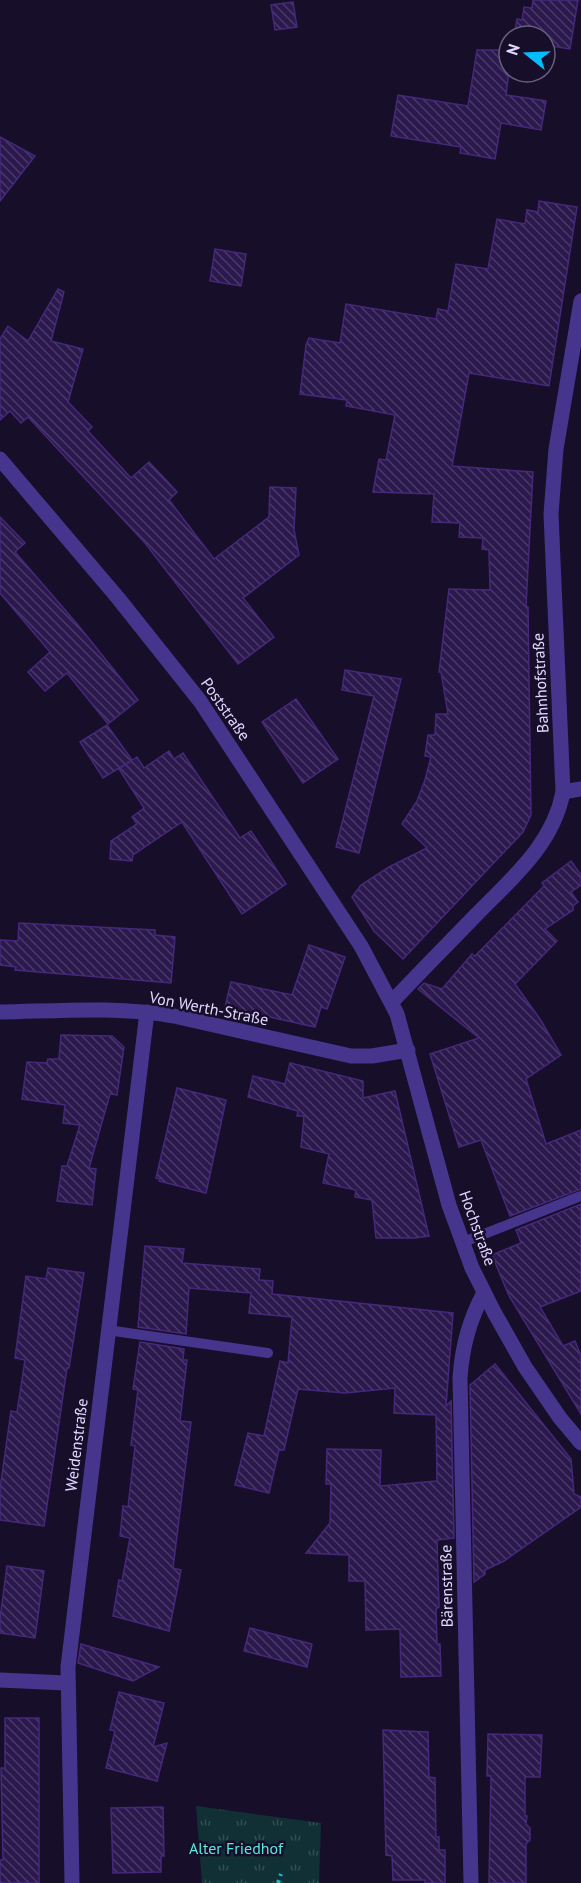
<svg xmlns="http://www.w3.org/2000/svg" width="581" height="1883" font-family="'PT Sans',sans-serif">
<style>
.park{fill:url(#park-tufts)}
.building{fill:url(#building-back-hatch);stroke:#46287b;stroke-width:1.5}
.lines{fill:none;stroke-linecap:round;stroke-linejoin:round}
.path{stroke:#24b5c6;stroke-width:4;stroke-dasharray:3 4.5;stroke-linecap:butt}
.service{stroke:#46358d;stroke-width:10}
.minor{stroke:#46358d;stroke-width:15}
.tertiary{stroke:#46358d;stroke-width:15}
.labels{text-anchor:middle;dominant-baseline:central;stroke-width:5;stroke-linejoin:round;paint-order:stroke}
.street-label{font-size:16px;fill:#e2d7ff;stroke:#170e2a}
.park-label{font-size:16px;fill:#57ebde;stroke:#170e2a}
</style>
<defs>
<pattern id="park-tufts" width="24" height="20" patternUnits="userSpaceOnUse" patternTransform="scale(1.5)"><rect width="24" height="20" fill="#103035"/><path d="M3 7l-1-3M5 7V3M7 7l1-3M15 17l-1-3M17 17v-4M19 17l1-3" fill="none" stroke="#324d53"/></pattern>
<pattern id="building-back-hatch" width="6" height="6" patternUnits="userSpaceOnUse" patternTransform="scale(1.5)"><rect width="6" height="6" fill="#2b184d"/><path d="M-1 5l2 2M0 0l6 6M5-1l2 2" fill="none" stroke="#493968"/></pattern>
</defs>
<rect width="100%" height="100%" fill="#170e2a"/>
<!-- park -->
<polygon class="park" points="196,1806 321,1823 319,1883 202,1883"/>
<!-- building -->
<g class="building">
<polygon points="533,0 578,0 570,49 545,45 545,36 514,36 517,19 522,20 524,7 532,8"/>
<polygon points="293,2 297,27 275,30 271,5"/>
<polygon points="477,50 509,50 509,72 506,95 546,101 541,130 501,123 495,159 460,153 461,147 391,136 398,95 468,106"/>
<polygon points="0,137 35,156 0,201"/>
<polygon points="539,201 577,207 549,386 469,373 452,466 533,472 526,606 528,607 531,815 523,832 403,959 374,931 352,897 361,885 389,867 427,848 402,824 417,801 425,780 431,757 425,756 428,735 435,735 436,714 448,714 441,672 439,672 449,589 490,590 489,550 482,549 483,538 459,537 460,523 432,522 434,494 373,492 379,459 386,460 395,415 346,406 347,400 300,394 306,345 309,338 340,343 346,304 436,319 438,309 448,311 456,264 488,269 497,219 525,224 527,210 538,212"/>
<polygon points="215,249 246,254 241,286 210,281"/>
<polygon points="58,289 64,292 51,341 83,349 68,402 92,427 88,431 131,478 149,462 167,481 177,492 169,500 214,559 269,517 270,487 296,488 294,530 299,555 243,598 274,637 238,664 145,543 28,417 21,423 10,411 0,420 0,339 8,326 28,341"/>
<polygon points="0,517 25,543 15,552 78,625 138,700 108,724 67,673 45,691 28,672 50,652 0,593"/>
<polygon points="345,670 401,679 359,853 336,847 374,696 342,690"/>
<polygon points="296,699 338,759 303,783 262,722"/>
<polygon points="107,725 132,760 103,778 80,742"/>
<polygon points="169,751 174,759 183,753 240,838 251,831 286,884 242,914 182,822 133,855 132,861 110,859 111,841 137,824 132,817 144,808 119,769 137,757 144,768"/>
<polygon points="571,861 581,875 581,885 571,892 578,902 573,906 573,910 545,929 557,941 515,984 540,1019 561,1055 526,1079 546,1144 581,1130 581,1189 510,1216 481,1140 459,1147 430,1054 479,1038 418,989 424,983 442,989 472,954 475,956 544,886 542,883"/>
<polygon points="19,923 155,930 155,935 175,937 171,983 15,970 16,967 0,965 0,940 18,941"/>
<polygon points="309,945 345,957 327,1009 321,1007 315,1027 225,1007 231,982 292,995"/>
<polygon points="61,1035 112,1036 124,1047 117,1095 110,1094 89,1168 96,1169 92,1205 57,1201 62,1166 67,1166 80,1125 63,1123 65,1105 22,1099 27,1062 47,1063 48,1059 59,1059"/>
<polygon points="290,1063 363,1081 363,1098 395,1091 429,1236 415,1238 376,1238 372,1200 355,1197 356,1190 323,1183 329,1154 301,1147 304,1116 297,1116 298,1111 248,1097 253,1076 285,1084"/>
<polygon points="177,1088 226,1100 206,1193 159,1181 160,1179 156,1178"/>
<polygon points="581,1204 581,1291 540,1307 563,1346 575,1341 581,1356 581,1414 509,1296 492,1255 521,1243 516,1230"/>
<polygon points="145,1246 184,1249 182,1263 260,1269 259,1280 273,1281 272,1294 453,1313 446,1406 451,1401 454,1538 437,1540 439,1607 436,1609 437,1644 440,1644 441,1676 401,1677 400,1629 366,1630 365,1581 349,1581 349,1555 306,1553 330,1523 331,1484 326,1484 327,1449 381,1450 380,1486 437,1481 436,1415 394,1413 395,1388 345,1393 298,1389 284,1450 279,1450 269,1493 235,1485 248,1433 264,1436 280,1361 288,1363 292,1317 249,1313 251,1293 189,1288 186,1334 138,1327"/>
<polygon points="48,1268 84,1273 69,1368 67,1368 44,1526 0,1520 0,1489 11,1411 17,1412 25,1360 15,1358 26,1276 46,1279"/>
<polygon points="140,1342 184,1349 183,1360 187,1360 180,1421 191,1422 173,1568 181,1570 169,1631 113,1616 119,1580 122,1581 130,1538 120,1536 123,1506 128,1507 135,1446 131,1445 138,1390 133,1389"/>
<polygon points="495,1364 571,1459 574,1494 581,1497 581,1507 504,1561 485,1570 485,1574 474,1582 470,1385"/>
<polygon points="7,1566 44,1571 35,1638 0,1633 0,1619"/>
<polygon points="250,1628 312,1644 307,1667 244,1651"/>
<polygon points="81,1644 159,1667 133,1681 78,1663"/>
<polygon points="119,1692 164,1703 153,1747 167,1743 157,1781 106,1768 115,1731 110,1730"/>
<polygon points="5,1718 39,1718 39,1883 0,1883 0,1860 3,1860 1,1768 5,1768"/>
<polygon points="383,1730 428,1732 429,1777 435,1778 436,1837 439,1837 439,1850 445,1850 445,1883 425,1883 425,1880 393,1880 392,1856 386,1855"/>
<polygon points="488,1734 542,1735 540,1777 525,1777 525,1816 527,1816 526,1824 530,1828 530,1840 526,1844 526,1883 489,1883 491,1776 487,1776"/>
<polygon points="163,1807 164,1856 161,1856 161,1872 113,1873 111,1808"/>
</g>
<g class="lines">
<!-- path -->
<polyline class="path" points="278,1883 281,1874"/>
<!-- service -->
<g class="service">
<polyline points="461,1243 581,1196"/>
<polyline points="107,1330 268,1353"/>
</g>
<!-- minor -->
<g class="minor">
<polyline points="563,792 581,789"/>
<path d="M392,1002C419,973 447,945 475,916C511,879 553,845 563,792L551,514L556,449L581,301"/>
<path d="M0,1012C58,1011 117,1006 174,1016L351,1056H372L408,1050"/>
<polyline points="0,1680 66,1683"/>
<polyline points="72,1883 68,1667 147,1012"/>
<path d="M471,1883L460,1378C462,1347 469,1320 484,1293"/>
</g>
<!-- tertiary -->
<polyline class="tertiary" points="0,459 118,598 200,701 361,946 397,1014 449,1205 472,1268 494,1312 525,1367 560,1418 581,1443"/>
</g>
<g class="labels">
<!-- street labels -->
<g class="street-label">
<text transform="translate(540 683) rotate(-93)">Bahnhofstraße</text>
<text transform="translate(226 709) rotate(55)">Poststraße</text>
<text transform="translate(209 1008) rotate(11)">Von Werth-Straße</text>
<text transform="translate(478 1228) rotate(70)">Hochstraße</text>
<text transform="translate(76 1445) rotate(-83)">Weidenstraße</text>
<text transform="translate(446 1586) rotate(-91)">Bärenstraße</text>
</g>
<!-- park labels -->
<g class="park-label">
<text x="236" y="1848">Alter Friedhof</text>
</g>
</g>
<!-- north arrow -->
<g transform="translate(527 54) rotate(288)"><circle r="28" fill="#170e2a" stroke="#685e7f" stroke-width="1.5"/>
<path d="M0-4.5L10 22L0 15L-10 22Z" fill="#03bdff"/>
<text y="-9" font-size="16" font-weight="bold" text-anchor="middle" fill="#e2d7ff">N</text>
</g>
</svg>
